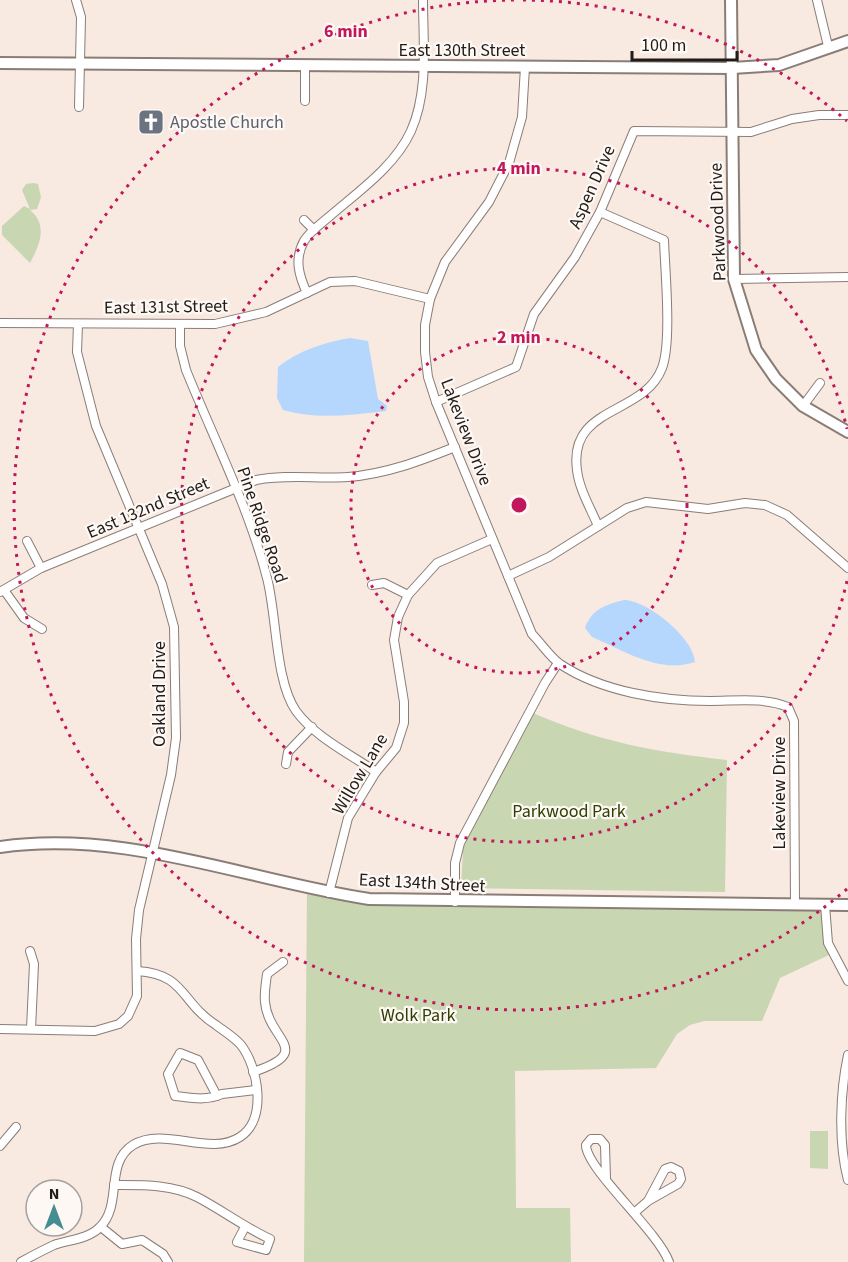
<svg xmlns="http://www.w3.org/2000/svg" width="848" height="1262" font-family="'Source Sans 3',sans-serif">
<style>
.green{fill:#c8d6b2}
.water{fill:#b5d7fd}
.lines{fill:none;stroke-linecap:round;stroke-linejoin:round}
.street-casing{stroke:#8a7d76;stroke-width:10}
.secondary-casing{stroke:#8a7d76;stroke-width:14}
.street{stroke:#fff;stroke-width:8}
.secondary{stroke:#fff;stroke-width:10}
.ring{fill:none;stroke:#c2185b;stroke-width:3;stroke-dasharray:3 6}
.labels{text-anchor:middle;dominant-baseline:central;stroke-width:4.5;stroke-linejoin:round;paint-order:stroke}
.street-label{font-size:18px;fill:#211c19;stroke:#fef8f5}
.worship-label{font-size:18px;fill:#5b616d;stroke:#fef8f5;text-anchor:start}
.park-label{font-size:18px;fill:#2f4000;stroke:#fef8f5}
.centre{fill:#c2185b;stroke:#fef8f5;stroke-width:3}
.ring-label{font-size:18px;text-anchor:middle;font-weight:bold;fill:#c2185b;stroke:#fef8f5;stroke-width:4.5;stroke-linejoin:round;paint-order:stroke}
</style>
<rect width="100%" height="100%" fill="#f8e9e1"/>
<!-- green -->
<g class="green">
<path d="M34,183L38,184L41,197L37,209L30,210C48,225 40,244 30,263L2,235V226L24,206L30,209L22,190L26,184Z"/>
<path d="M533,713C600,742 655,752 727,760L725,892L461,888L463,850L470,829Z"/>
<polygon points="307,888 329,893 825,905 833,953 780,978 762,1021 704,1021 690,1025 677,1034 656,1068 515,1071 516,1208 570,1208 571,1262 304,1262"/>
<polygon points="810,1131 828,1131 828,1169 810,1168"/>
</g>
<!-- water -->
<g class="water">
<path d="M350,338L368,341L378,399L387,406L386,411C351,415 317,420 283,410L277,398L278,367C298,351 325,342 350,338Z"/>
<path d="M624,600C647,600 694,638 695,662C659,674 625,651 592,637L585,628C592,609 605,605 624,600Z"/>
</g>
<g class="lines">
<defs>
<g id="street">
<polyline points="76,0 81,17 79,107"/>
<polyline points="817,0 828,46"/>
<path d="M525,67L522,117L509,163L489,202L445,262L430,299L425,325V352L428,377L436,402L532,634C541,643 550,657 560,664C602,692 662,701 710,701C736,701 764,697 788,707L794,721L795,905"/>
<polyline points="305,101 305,65"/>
<polyline points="304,220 314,230"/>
<polyline points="734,279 848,277"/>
<path d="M307,293C299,276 294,259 304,241C309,232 322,223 330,216C359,191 395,166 411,131C429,91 423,42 423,0"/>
<polyline points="0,323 215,324 266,312 330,282 355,281 430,299"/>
<path d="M180,324V346L186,370C213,437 249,508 267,578C277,616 275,681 296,711C315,737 350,754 376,772"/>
<polyline points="436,402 516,367 534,314 575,257 600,212 634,131 751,132 792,119 819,115 848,115"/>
<polyline points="803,406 820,383"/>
<path d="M598,526C591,509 579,489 577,470C568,405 644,416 662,368C672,342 665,271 664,240L600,212"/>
<polyline points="27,541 41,568"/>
<polyline points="508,576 549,557 627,508 646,502 708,509 745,503 765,505 787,515 848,568"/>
<polyline points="372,585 384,583 408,595"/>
<polyline points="4,590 24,618 42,629"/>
<path d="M0,592L41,568L256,480C287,474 317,479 348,477C386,474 420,461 455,447"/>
<polyline points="286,764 288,752 312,727"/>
<polyline points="329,893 348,818 376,772 396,748 404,723 404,702 394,640 398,617 408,595 437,563 492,539"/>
<polyline points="455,902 455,863 460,843 545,683 558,663"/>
<polyline points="825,905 828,943 848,981"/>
<polyline points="30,951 34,964 31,1029"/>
<polyline points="0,1029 95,1031 119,1024 128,1016 137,996 136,939 139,910 171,775 176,738 174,627 162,584 96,426 77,352 78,324"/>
<path d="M848,1055C840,1092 838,1143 848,1180"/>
<path d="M253,1072C316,1051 268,1040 265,1002C264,993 266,983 267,974L283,962"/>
<path d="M217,1096L198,1060L180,1053L168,1074L175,1096C193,1098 206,1101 222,1094L256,1090"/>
<polyline points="0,1146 16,1127"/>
<path d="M606,1179L605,1145L600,1139H591L586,1145C586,1169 658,1231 669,1262"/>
<path d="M114,1185C142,1185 172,1184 197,1197C222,1210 244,1227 270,1239L266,1250L237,1242L245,1227"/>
<polyline points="634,1213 648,1201 678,1184 681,1179 679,1171 671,1167 665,1169 648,1201"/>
<polyline points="101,1227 122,1244 142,1240 163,1254 168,1262"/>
<path d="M21,1262C32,1256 43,1250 54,1245C68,1240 89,1239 100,1227C123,1205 104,1163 133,1145C165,1126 209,1157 240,1137C268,1119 258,1067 241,1045C234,1037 224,1031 216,1025C180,1002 186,974 137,971"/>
</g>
<g id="secondary">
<polyline points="731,0 734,279 756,350 776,379 803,406 848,432"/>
<polyline points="0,63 732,68 779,65 848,41"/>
<path d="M0,847C125,829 246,880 369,899L848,905"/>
</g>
</defs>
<!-- street casing -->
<use href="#street" class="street-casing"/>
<!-- secondary casing -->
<use href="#secondary" class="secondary-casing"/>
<!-- street -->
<use href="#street" class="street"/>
<!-- secondary -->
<use href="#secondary" class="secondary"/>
</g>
<!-- distance rings -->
<g class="ring">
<circle cx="519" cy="505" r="168"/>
<path d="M847 581A337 337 0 1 1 847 429"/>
<path d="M847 889A505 505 0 1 1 515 0M523 0A505 505 0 0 1 847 121"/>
</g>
<!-- icons -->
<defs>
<symbol id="church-square" viewBox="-11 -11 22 22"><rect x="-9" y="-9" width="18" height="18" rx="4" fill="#6b7280" stroke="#fef8f5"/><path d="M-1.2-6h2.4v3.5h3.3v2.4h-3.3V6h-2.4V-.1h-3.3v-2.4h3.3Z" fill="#fff"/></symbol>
</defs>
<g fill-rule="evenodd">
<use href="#church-square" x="136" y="107" width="30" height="30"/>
</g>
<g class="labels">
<!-- street labels -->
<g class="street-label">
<text x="462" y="50">East 130th Street</text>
<text transform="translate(592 187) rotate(-66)">Aspen Drive</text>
<text transform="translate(718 222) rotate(-92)">Parkwood Drive</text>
<text transform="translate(166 307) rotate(-1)">East 131st Street</text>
<text transform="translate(466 432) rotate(69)">Lakeview Drive</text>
<text transform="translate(148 508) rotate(-23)">East 132nd Street</text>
<text transform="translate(262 525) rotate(71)">Pine Ridge Road</text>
<text transform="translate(159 694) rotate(-90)">Oakland Drive</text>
<text transform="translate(360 774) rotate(-59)">Willow Lane</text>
<text transform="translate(779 793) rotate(-90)">Lakeview Drive</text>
<text transform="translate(422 883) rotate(3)">East 134th Street</text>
</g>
<!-- worship labels -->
<g class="worship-label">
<text x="170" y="122">Apostle Church</text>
</g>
<!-- park labels -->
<g class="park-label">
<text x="569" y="811">Parkwood Park</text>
<text x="418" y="1015">Wolk Park</text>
</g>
</g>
<circle cx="519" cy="505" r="9" class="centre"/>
<g class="ring-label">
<text x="346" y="37">6 min</text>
<text x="519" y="174">4 min</text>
<text x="519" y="343">2 min</text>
</g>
<!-- north arrow -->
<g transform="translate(54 1208)"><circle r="28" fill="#fef8f5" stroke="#a6a09d" stroke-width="1.5"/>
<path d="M0-4.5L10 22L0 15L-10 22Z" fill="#458d92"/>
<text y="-9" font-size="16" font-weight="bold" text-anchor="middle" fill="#211c19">N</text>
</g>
<!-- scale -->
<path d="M632 51v9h105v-9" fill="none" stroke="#211c19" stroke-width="3"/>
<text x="641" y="51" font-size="18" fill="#211c19" stroke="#fef8f5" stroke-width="4.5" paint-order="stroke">100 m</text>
</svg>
